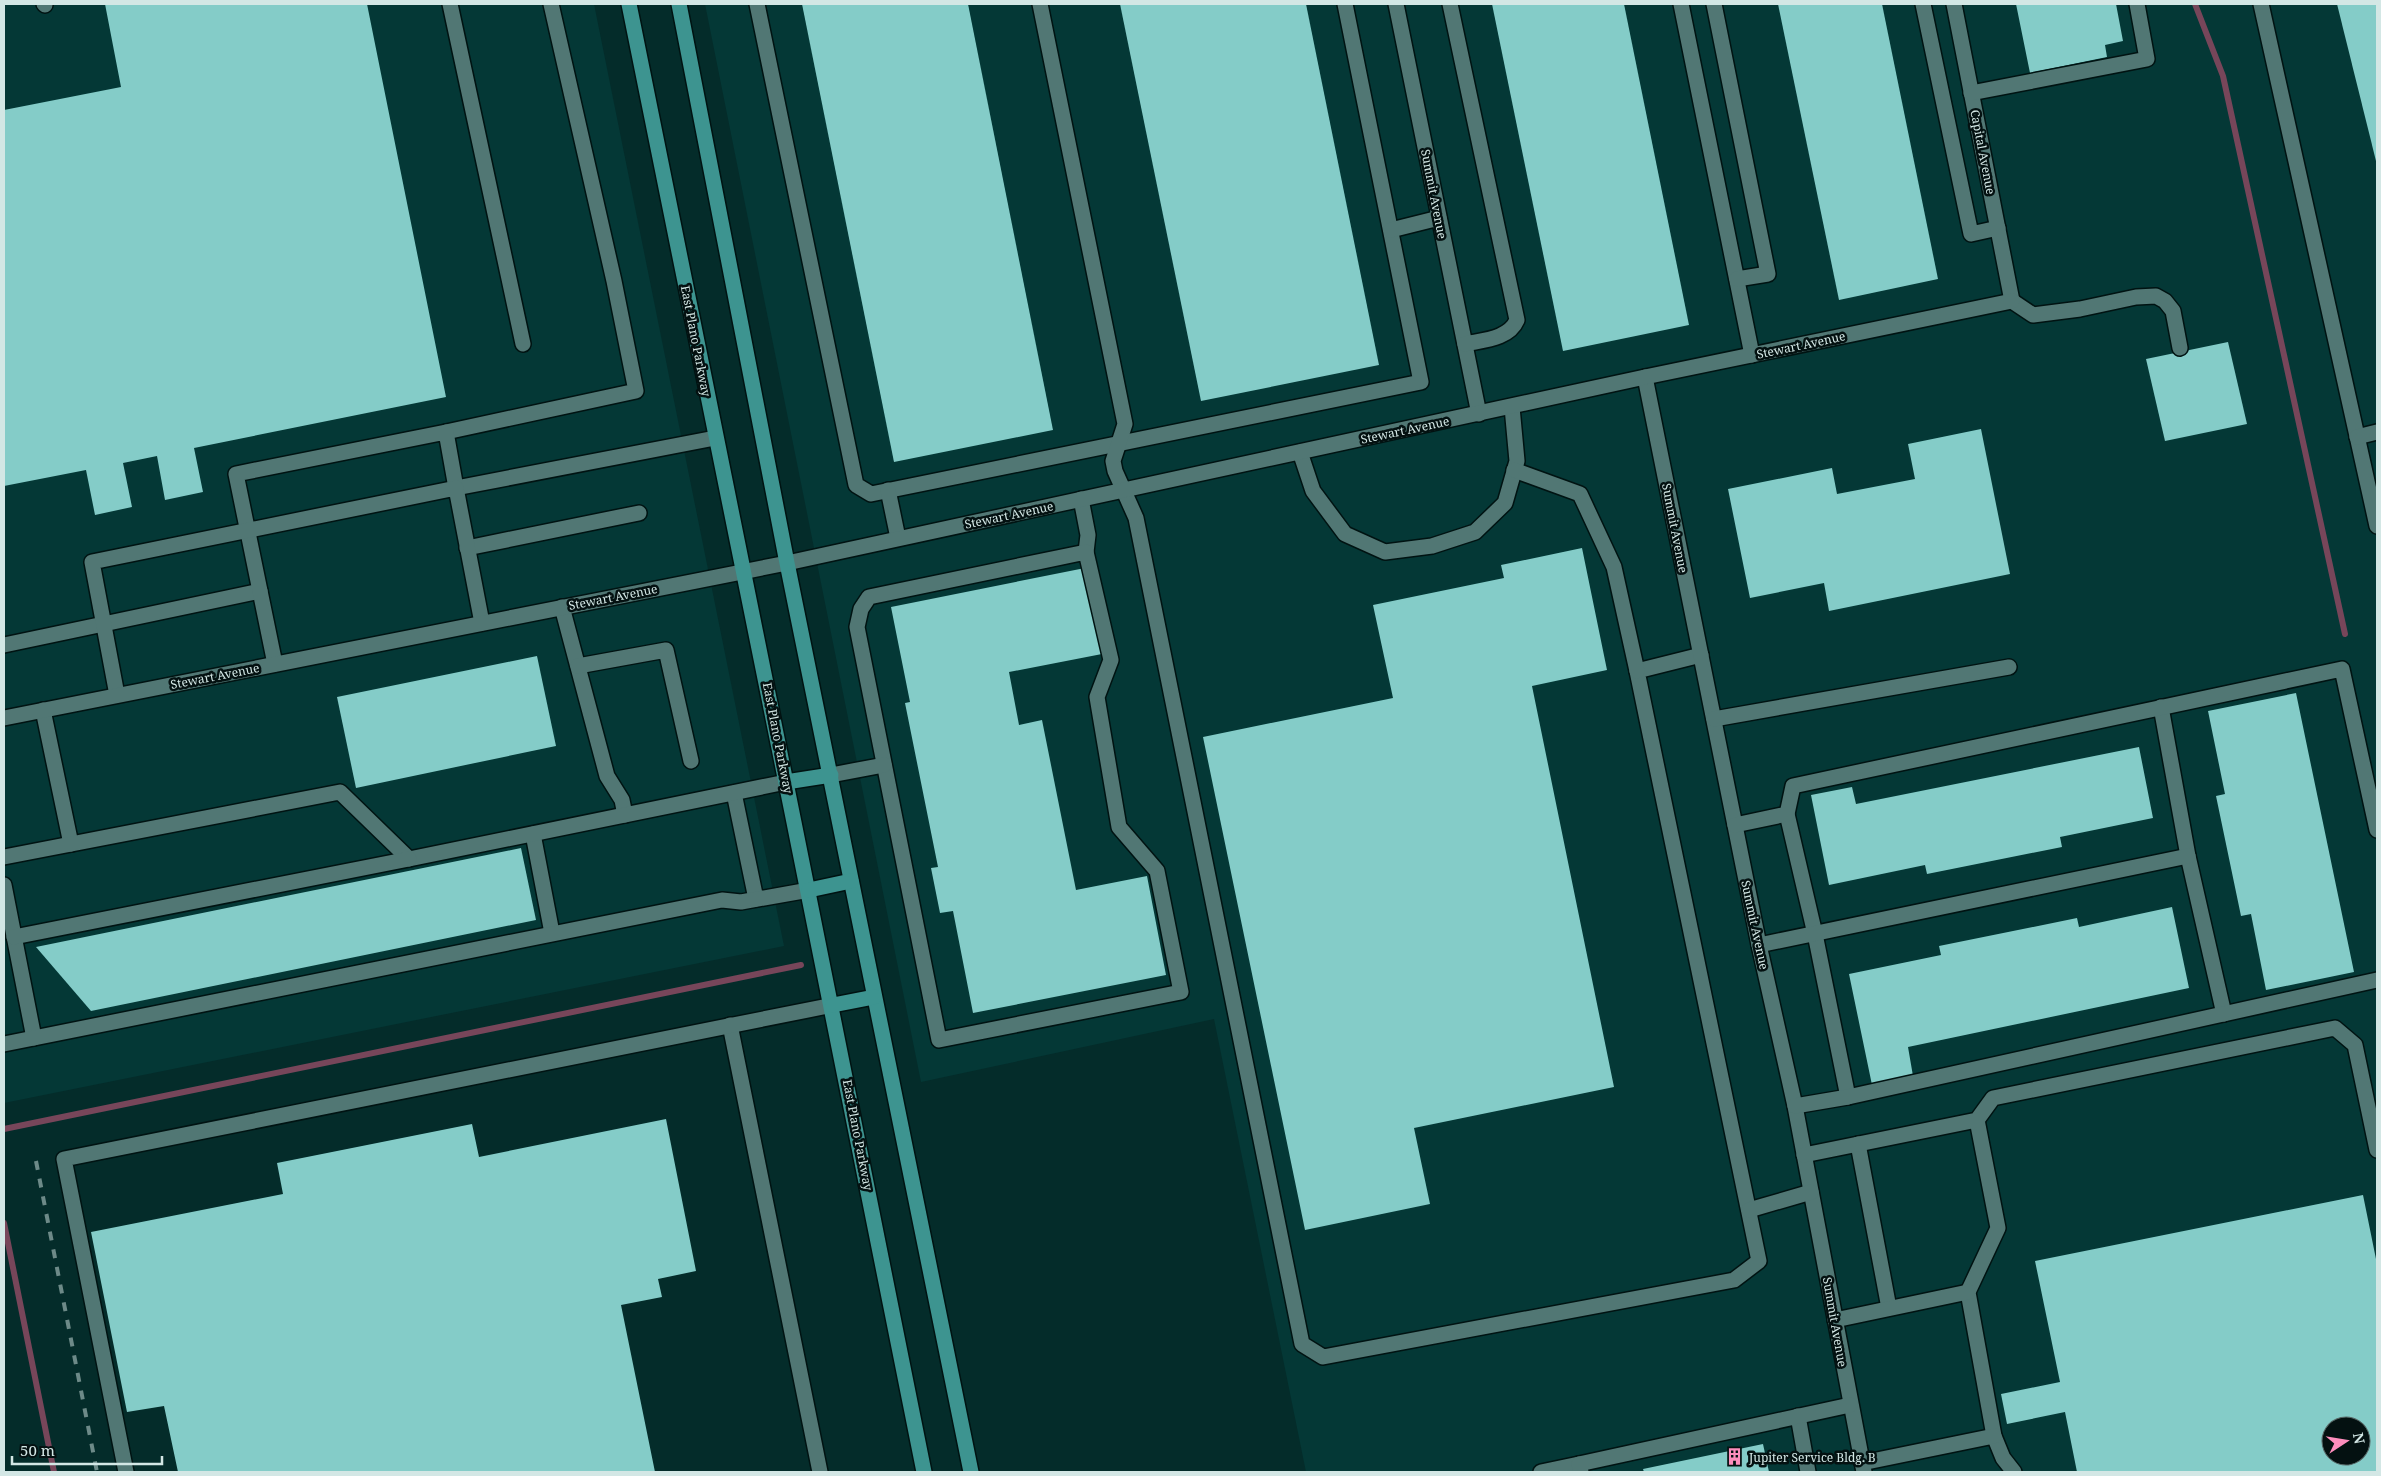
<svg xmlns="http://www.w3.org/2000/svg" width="2381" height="1476" font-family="'Noto Serif',serif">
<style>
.built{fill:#043836;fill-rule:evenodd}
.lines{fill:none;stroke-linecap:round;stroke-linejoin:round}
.stream{stroke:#77465a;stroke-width:6}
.building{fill:#84ccc8;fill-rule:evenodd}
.minor-casing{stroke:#001312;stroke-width:18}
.major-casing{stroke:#001312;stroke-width:18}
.minor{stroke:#517774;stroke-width:15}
.major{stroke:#3d9490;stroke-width:15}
.rail{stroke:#6d8a88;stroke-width:4;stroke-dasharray:9 9;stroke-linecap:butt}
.labels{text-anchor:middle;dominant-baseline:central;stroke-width:5;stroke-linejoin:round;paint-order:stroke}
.street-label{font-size:12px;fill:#d3e7e5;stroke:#041111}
.poi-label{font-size:12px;fill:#d3e7e5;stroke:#041111;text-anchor:start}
</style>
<rect width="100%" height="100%" fill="#042c2a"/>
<!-- built -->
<g class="built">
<polygon points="4,4 594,4 784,946 4,1103"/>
<path d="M705,4H2377V1472H1306L1214,1019L921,1082ZM2331,1426H2361V1456H2331Z"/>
</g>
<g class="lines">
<!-- stream -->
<g class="stream">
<polyline points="2195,4 2223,76 2345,634"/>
<polyline points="4,1129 801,965"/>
<polyline points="4,1223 54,1472"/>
</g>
</g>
<!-- building -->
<g class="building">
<polygon points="105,4 367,4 446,397 194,448 203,492 165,500 157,456 123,463 132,507 95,515 86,470 4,486 4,110 121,87"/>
<polygon points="802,4 968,4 1053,430 894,462"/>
<polygon points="1120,4 1306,4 1379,365 1201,401"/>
<polygon points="1492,4 1624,4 1689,325 1563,351"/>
<polygon points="1778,4 1882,4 1938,279 1839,300"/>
<polygon points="2016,4 2116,4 2123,41 2105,45 2107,57 2030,73"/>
<polygon points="2337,4 2377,4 2377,165"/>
<polygon points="2228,342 2247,424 2165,441 2146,359"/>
<polygon points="1981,429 2010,574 1829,611 1824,583 1750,598 1728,489 1832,468 1837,494 1915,479 1908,444"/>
<polygon points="1582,548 1607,670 1532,686 1614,1087 1414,1128 1430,1204 1305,1230 1203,737 1393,698 1373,605 1504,578 1501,565"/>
<polygon points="1085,568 1102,654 1009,672 1019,725 1042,720 1076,890 1147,876 1166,975 973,1013 953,911 940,913 931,868 938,867 905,703 910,702 891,607"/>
<polygon points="537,656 556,746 356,788 337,697"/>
<polygon points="2296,693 2354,972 2266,990 2251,914 2241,916 2216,796 2225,794 2208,711"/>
<polygon points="2139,747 2153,818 2060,837 2062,847 1927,874 1925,865 1829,885 1811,795 1852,787 1856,804"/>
<polygon points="521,848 536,920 91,1011 36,947"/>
<polygon points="2172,907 2189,988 1908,1047 1913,1076 1872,1085 1849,974 1941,955 1939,946 2077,918 2079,927"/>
<polygon points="666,1119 696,1271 658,1279 662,1297 621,1305 655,1472 178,1472 164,1406 127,1412 91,1232 283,1194 277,1163 472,1124 479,1157"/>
<path d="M2363,1195L2377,1264V1472H2077L2065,1412L2007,1424L2001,1394L2060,1382L2035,1261ZM2331,1426H2361V1456H2331Z"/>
<polygon points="1763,1444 1769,1472 1644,1472 1643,1469"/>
</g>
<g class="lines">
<defs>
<g id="minor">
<polyline points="44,4 45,5"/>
<polyline points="450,4 523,344"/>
<polyline points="757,4 856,485 871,494 1421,382 1345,4"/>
<polyline points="1040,4 1125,424 1113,461 1115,471 1136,518 1302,1344 1323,1357 1734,1280 1759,1261 1637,671 1701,655"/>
<polyline points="1396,4 1479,414"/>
<path d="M1450,4L1517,320C1509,339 1483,340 1465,344"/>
<polyline points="1681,4 1752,355"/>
<polyline points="1714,4 1768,274 1737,279"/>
<polyline points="1923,4 1971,234 1998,228"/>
<polyline points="1954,4 2012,301"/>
<polyline points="2261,4 2377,526"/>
<polyline points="1971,93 2147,59 2137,4"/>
<polyline points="1391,230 1439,218"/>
<polyline points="2012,301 2033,315 2080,309 2136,297 2156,296 2165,301 2173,311 2180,348"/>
<polyline points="1645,377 1759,945 1795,1106 1864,1472"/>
<polyline points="446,432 636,391 614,281 551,4"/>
<polyline points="2357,437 2377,432"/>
<polyline points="1300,452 1313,491 1345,534 1385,552 1432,546 1475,532 1505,503 1517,461 1512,407"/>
<polyline points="1514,470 1580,494 1614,567 1637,671"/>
<polyline points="888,490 898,538"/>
<polyline points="1081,499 1088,535 1086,552"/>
<polyline points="467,548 639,513"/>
<polygon points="1086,552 1111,660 1097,697 1119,827 1157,871 1181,992 939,1040 857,627 861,609 869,597"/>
<polyline points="562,607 607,776 622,800 625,815"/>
<polyline points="4,645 260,591"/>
<polyline points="275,664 236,474 446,432 456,488 715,438"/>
<polyline points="578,666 666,650 691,761"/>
<polyline points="117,695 92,562 456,488 482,623"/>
<polyline points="2161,707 2188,856 2224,1014"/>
<polyline points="43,710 71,844"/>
<polyline points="4,718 787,563 1645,377 2012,301"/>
<polyline points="1714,719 2009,667"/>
<polyline points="831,775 884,765"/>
<polyline points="734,793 756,899"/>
<polyline points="1787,814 1815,934 1848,1097"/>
<polyline points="1735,825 1787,814 1793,786 2342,669 2377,830"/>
<polyline points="533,834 552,933"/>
<polyline points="4,857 340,792 409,859 786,782"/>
<polyline points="4,885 34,1038"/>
<polyline points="14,937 409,859"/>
<polyline points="1759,945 2188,856"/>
<polyline points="730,1025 820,1472"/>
<polyline points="4,1044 722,900 741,902 809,890"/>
<polyline points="1795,1106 1848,1097 2377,980"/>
<polyline points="1977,1120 1998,1228 1968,1292 1994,1436 2003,1458 2014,1472"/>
<polyline points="1858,1144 1889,1308"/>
<polyline points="1804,1155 1977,1120 1993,1098 2335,1028 2355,1045 2377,1150"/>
<polyline points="1749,1210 1811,1192"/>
<polyline points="1835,1320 1968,1292"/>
<polyline points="1798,1416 1808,1472"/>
<polyline points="1862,1463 1994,1436"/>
<polyline points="126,1472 64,1159 833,1005"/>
<polyline points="1541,1472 1579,1464"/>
<polyline points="1581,1472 1579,1464 1850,1405"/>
</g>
<g id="major">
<path d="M629,4C726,494 828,982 924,1472"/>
<polyline points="679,4 787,563 971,1472"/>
<polyline points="786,782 831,775"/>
<polyline points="809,890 851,881"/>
<polyline points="833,1005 874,997"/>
</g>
</defs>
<!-- minor casing -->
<use href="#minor" class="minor-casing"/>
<!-- major casing -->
<use href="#major" class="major-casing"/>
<!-- minor -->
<use href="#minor" class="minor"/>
<!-- major -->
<use href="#major" class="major"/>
<!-- rail -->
<polyline class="rail" points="36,1161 97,1472"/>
</g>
<!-- icons -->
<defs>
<symbol id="building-bare" viewBox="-9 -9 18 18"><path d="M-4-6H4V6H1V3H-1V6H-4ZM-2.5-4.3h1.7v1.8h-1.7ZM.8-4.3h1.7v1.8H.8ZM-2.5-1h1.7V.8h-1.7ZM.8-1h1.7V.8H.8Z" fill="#fe8ebd" stroke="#041111" stroke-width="2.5" paint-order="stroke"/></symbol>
</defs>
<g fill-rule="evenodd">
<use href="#building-bare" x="1722" y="1444" width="25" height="25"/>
</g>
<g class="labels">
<!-- street labels -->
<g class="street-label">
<text transform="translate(1983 152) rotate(79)">Capital Avenue</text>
<text transform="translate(1434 194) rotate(79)">Summit Avenue</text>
<text transform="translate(696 341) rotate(79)">East Plano Parkway</text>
<text transform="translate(1801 345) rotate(-12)">Stewart Avenue</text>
<text transform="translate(1405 430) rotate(-12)">Stewart Avenue</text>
<text transform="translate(1009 515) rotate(-12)">Stewart Avenue</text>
<text transform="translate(1675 528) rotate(79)">Summit Avenue</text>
<text transform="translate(613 597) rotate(-11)">Stewart Avenue</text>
<text transform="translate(215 676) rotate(-11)">Stewart Avenue</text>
<text transform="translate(778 738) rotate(79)">East Plano Parkway</text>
<text transform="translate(1755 925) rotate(78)">Summit Avenue</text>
<text transform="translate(858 1135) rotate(79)">East Plano Parkway</text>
<text transform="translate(1835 1322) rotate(80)">Summit Avenue</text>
</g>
<!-- poi labels -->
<g class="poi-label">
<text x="1749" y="1457">Jupiter Service Bldg. B</text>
</g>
</g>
<!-- border -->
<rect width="2381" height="1476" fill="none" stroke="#d3e7e5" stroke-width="10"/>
<!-- north arrow -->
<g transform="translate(2346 1441) rotate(78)"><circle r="24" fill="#041111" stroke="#576766"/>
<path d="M0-4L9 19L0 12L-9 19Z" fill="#fe8ebd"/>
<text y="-8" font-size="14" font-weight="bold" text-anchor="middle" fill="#d3e7e5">N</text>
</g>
<!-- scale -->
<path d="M12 1456v8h150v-8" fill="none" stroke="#d3e7e5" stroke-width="2.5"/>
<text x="20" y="1456" font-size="15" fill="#d3e7e5" stroke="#041111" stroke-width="4" paint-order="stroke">50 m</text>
</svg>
